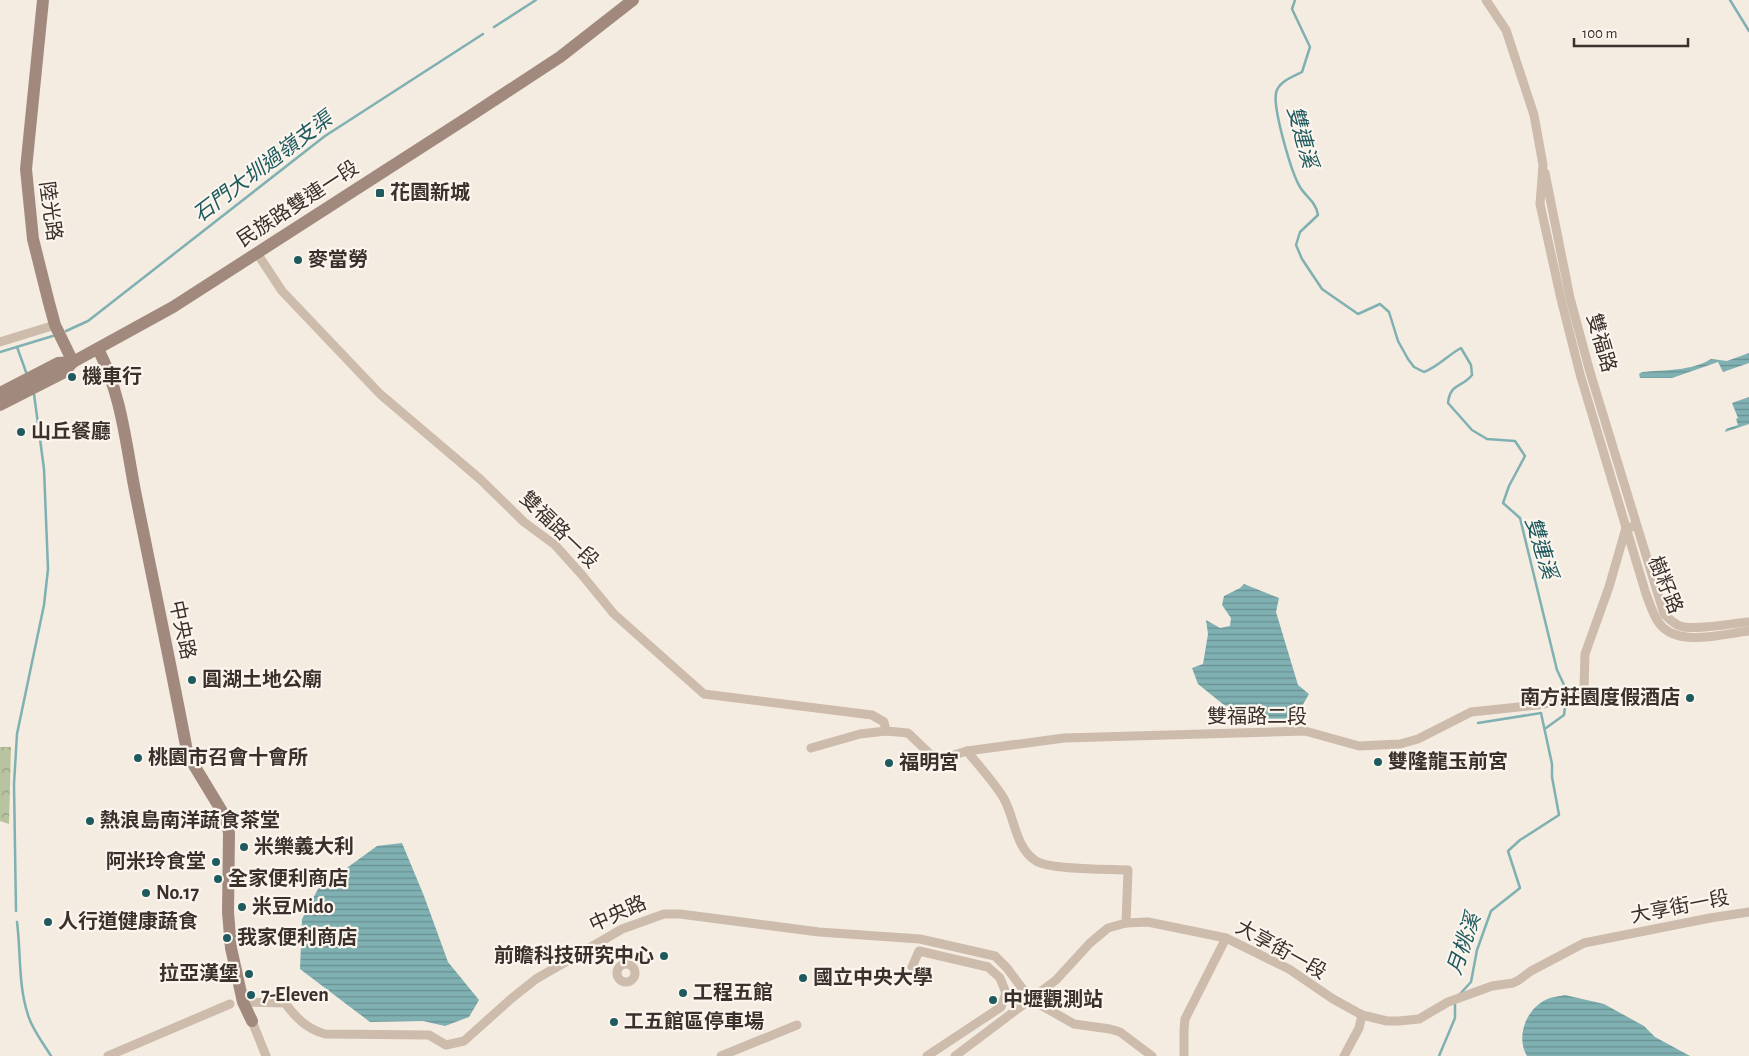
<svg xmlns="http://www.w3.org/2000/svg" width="1749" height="1056" font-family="'Alegreya Sans','Noto Sans TC',sans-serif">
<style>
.forest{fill:url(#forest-crowns)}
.water{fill:url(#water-rules)}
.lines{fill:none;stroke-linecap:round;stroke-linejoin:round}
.stream{stroke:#7fb0b2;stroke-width:2.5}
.street{stroke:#cdbbac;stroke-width:9}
.secondary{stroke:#a18a7d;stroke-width:12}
.poi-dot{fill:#1f5a5e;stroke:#fbf5ee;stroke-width:2}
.labels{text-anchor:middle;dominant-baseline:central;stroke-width:4.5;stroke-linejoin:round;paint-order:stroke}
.poi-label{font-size:20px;font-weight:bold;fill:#3b302b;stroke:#fbf5ee;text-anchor:start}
.street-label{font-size:20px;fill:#3b302b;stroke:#fbf5ee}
.water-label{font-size:21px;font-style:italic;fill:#1f5a5e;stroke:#fbf5ee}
</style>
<defs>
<pattern id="forest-crowns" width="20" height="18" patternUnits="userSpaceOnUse" patternTransform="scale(1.25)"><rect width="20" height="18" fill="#b8c4a0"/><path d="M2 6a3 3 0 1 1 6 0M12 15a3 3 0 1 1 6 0" fill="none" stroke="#97a083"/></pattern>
<pattern id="water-rules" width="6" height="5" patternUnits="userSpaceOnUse" patternTransform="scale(1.25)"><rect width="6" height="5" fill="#7fb0b2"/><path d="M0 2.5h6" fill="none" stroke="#699091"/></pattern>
</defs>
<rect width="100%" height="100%" fill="#f4ebe1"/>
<!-- forest -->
<polygon class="forest" points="0,747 11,747 9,824 0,821"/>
<!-- water -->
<g class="water">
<path d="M1749,353V363L1723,372L1718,362L1672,378H1640L1639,374L1642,372C1664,370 1692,371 1711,359L1727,361Z"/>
<polygon points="1749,397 1749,424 1725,432 1726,429 1738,425 1736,419 1738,418 1732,403"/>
<polygon points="1244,584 1279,598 1276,612 1298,685 1309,694 1297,715 1291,722 1279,722 1224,705 1198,684 1192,668 1203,664 1208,634 1206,620 1220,628 1230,626 1231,618 1222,605 1224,596 1240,588"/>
<polygon points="402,843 424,896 448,962 479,1000 469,1017 445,1026 423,1021 370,1022 300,969 302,919 318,889 377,846"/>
<path d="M1565,995L1604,1004L1644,1026L1655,1037L1690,1056H1527C1515,1036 1527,1006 1550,998C1554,997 1560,996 1565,995Z"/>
</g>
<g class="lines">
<!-- stream -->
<g class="stream">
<path d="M1295,0L1292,9L1310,47L1302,72C1292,77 1278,82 1276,93C1273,109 1291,172 1300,187C1306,197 1316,202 1318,215L1300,232L1296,245L1302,259L1322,289L1358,314L1380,304L1389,312L1398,341L1408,359L1414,367L1424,372C1438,367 1448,355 1461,348L1471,365L1472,375C1462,388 1450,383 1448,403L1472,430L1487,439L1515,441L1525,456L1509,486L1503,503L1520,518L1557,670L1566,689V694"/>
<polyline points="1730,0 1749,31"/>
<polyline points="494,27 536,0"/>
<polyline points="66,331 88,321 325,136 483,34"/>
<polyline points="17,347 26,372"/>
<polyline points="0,352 56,335"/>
<polyline points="1546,728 1564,715 1565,707"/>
<polyline points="16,911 14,784 17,734 44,605 48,569 44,469 34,394"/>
<path d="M17,922C21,953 18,984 28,1015C32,1029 43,1043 51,1056"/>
<polyline points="1459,995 1471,982 1477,950 1491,911 1520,888 1508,851 1520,840 1559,815 1552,777 1552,764 1541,713 1478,723"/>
<polyline points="1439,1056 1455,1018 1455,1001"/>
</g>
<!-- street -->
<g class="street">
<path d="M1486,0L1506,30L1534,115L1543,165L1540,204L1561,299L1580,374L1646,594C1650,604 1653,615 1659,623C1677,648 1723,634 1749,631"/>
<path d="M1545,173L1570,298L1590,372L1664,614C1669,619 1674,624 1680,626C1694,631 1733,623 1749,622"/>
<polyline points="257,253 282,291 380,394 480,479 524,522 555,545 582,575 614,614 704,694 872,715 884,722 886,731"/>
<polyline points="0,342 55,325"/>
<polyline points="811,748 860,734 886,731 908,733 930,754 941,759 967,751 1064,738 1305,731 1359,746 1400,744 1418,739 1471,712 1537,705 1578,698 1584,689 1585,654 1609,587 1626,528 1636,526"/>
<path d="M967,751C979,766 993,781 1003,797C1015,817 1015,848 1036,861C1050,870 1109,869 1128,870L1126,923"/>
<circle cx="626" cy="973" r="9"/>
<polyline points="912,967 919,951 988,967 1000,978 1006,993 1001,1007 927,1056"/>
<path d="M243,1002L285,1003C296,1018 307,1029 325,1034L429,1035L446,1045L464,1041L512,998L536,979L622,929L664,914H680L819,932L920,939L995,956L1007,968L1030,999L1074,1024L1110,1029L1120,1032L1152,1056"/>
<polyline points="252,1021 266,1056"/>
<polyline points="108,1056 230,1004"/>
<polyline points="721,1056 797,1025"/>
<polyline points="955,1056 1056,980 1090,943 1108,928 1126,923 1148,922 1226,938 1289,969 1333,999 1362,1015 1387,1021 1399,1021 1419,1019 1448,1002 1492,986 1513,983 1519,980 1531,971 1584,943 1710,918 1749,912"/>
<polyline points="1184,1056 1184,1030 1185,1019 1226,938"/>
<polyline points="1344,1056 1359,1028 1362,1015"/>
</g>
<!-- secondary -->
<g class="secondary">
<polyline points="43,0 26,169 33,239 49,303 55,325 73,362"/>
<path d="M98,349C122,395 126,446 136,496C153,581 171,666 187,751L189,757L226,818L229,833L228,912L231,948L243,1002L252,1021"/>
<polyline points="0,393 58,363 73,362"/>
<polyline points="0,405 63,373 73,362 173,307 470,116 560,57 633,0"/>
</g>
</g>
<!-- markers -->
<g class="poi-dot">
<rect x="375" y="188" width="10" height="10" rx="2.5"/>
<circle cx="298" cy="260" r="5"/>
<circle cx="72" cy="377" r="5"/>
<circle cx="21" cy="432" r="5"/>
<circle cx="192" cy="680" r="5"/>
<circle cx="1690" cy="698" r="5"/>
<circle cx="138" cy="758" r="5"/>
<circle cx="1378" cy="762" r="5"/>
<circle cx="889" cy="763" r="5"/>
<circle cx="90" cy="821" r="5"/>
<circle cx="244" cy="847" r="5"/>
<circle cx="216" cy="862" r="5"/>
<circle cx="218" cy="879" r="5"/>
<circle cx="146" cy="893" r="5"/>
<circle cx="242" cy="907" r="5"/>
<circle cx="48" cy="922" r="5"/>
<circle cx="227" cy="938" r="5"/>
<circle cx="664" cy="956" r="5"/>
<circle cx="249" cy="974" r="5"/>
<circle cx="803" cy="978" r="5"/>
<circle cx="683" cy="993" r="5"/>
<circle cx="251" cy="995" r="5"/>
<circle cx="993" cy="1000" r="5"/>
<circle cx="614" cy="1022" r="5"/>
</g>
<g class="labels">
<!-- poi labels -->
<g class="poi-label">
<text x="390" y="193">花園新城</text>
<text x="308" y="260">麥當勞</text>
<text x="82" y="377">機車行</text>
<text x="31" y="432">山丘餐廳</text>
<text x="202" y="680">圓湖土地公廟</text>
<text x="1680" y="698" text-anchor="end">南方莊園度假酒店</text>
<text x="148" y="758">桃園市召會十會所</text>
<text x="1388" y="762">雙隆龍玉前宮</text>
<text x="899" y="763">福明宮</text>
<text x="100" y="821">熱浪島南洋蔬食茶堂</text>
<text x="254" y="847">米樂義大利</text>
<text x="206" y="862" text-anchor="end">阿米玲食堂</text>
<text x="228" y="879">全家便利商店</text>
<text x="156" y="893">No.17</text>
<text x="252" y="907">米豆Mido</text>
<text x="58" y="922">人行道健康蔬食</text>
<text x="237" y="938">我家便利商店</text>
<text x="654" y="956" text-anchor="end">前瞻科技研究中心</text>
<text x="239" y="974" text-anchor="end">拉亞漢堡</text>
<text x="813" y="978">國立中央大學</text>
<text x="693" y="993">工程五館</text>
<text x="261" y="995">7-Eleven</text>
<text x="1003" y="1000">中壢觀測站</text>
<text x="624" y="1022">工五館區停車場</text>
</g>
<!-- street labels -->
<g class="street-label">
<text transform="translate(298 204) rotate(-33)">民族路雙連一段</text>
<text transform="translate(50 211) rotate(82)">陸光路</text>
<text transform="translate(1601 343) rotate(74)">雙福路</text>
<text transform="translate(559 530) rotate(44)">雙福路一段</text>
<text transform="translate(1665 585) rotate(68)">樹籽路</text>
<text transform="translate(182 630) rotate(78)">中央路</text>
<text x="1257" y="717">雙福路二段</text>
<text transform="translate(1680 907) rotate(-11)">大享街一段</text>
<text transform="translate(618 914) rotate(-24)">中央路</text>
<text transform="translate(1281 950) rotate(29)">大享街一段</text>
</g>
<!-- water labels -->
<g class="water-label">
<text transform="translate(1302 137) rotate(75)">雙連溪</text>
<text transform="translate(263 167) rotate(-37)">石門大圳過嶺支渠</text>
<text transform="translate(1541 548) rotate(73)">雙連溪</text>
<text transform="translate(1464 944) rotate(-71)">月桃溪</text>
</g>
</g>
<!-- scale -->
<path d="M1574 38v8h114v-8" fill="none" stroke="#3b302b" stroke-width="2.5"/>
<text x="1582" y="38" font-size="15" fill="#3b302b" stroke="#fbf5ee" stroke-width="4" paint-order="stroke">100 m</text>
</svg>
